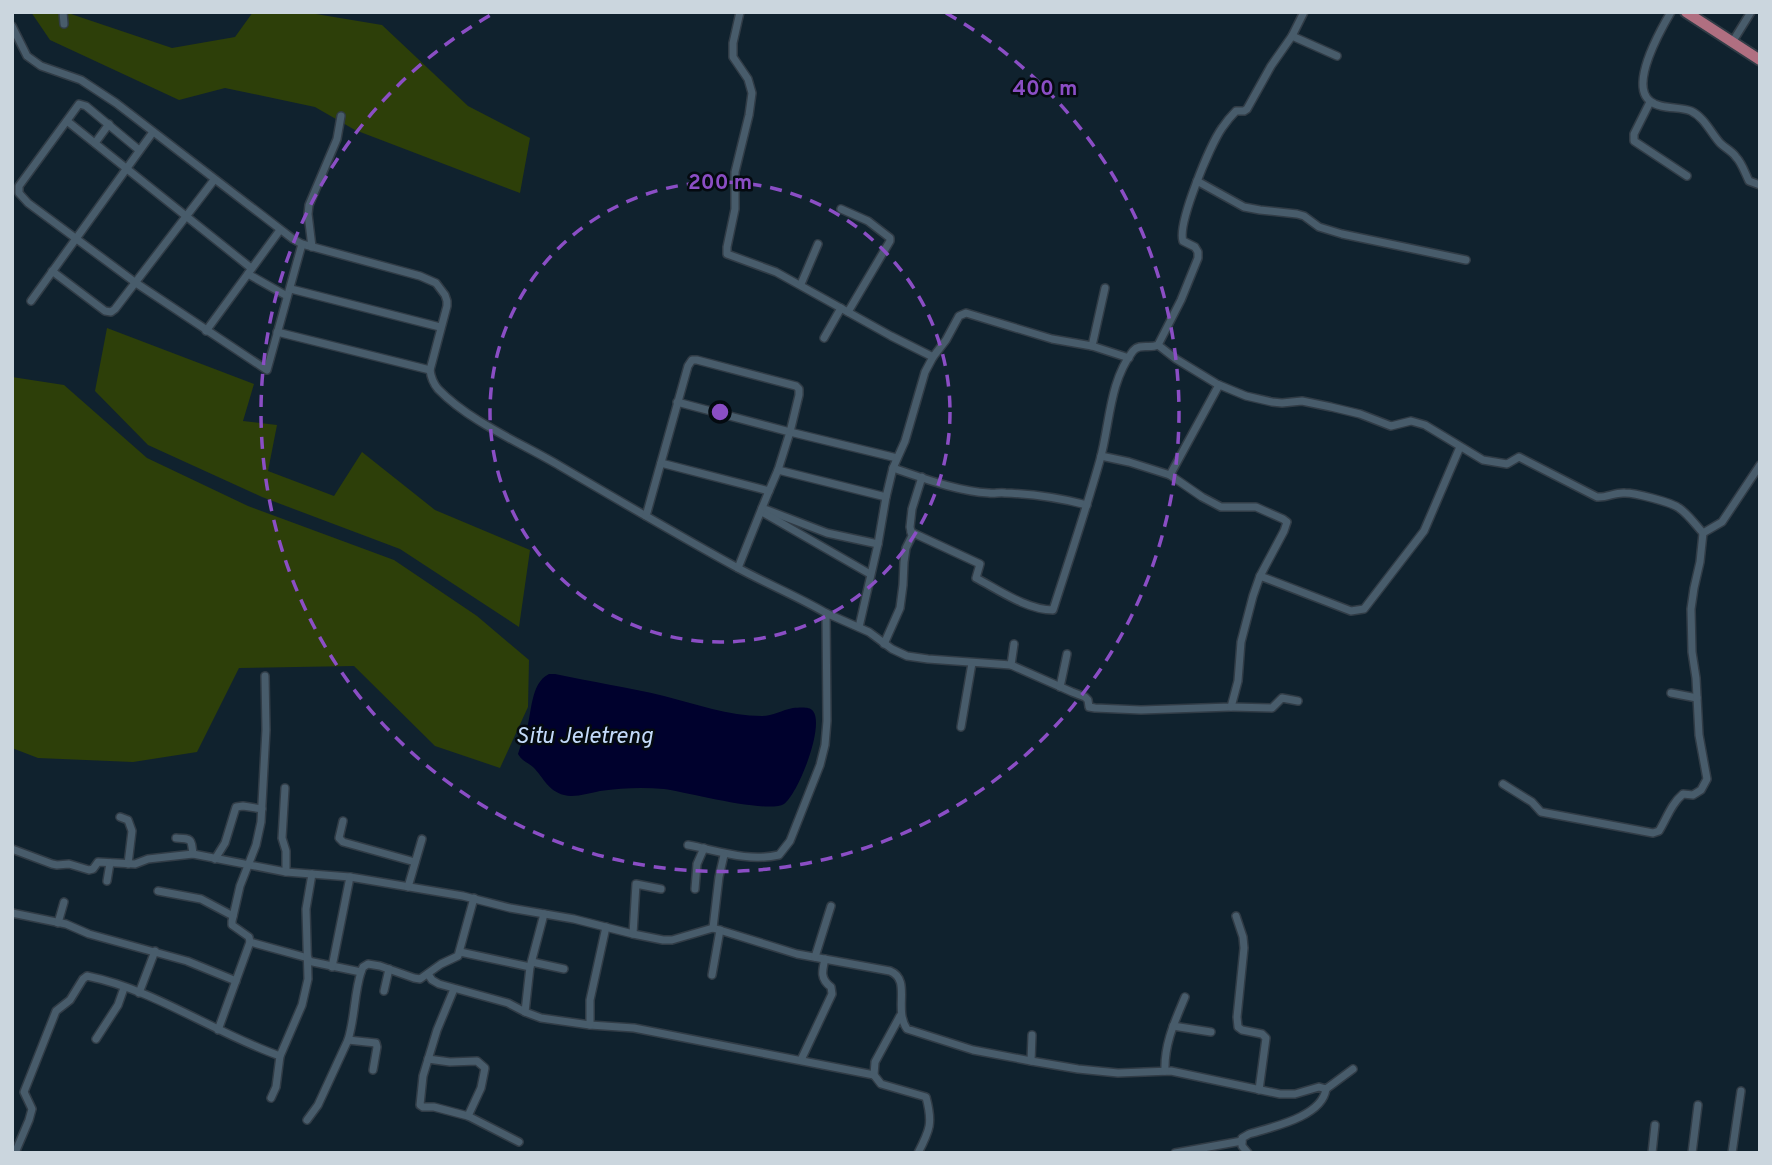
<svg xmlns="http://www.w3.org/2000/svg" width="1772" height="1165" font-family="Overpass,sans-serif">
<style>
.green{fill:#2d3f09}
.water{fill:#00012d}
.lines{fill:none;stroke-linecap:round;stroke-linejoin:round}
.minor-casing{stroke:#313c46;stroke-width:10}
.primary-casing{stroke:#313c46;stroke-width:14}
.minor{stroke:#485c6b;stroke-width:7}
.primary{stroke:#b06f81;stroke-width:10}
.ring{fill:none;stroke:#8b4ec5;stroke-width:3.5;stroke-dasharray:12 9}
.labels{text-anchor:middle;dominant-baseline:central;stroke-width:5;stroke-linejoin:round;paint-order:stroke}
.water-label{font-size:23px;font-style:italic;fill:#c3dafa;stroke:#040a10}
.centre{fill:#8b4ec5;stroke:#040a10;stroke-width:3.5}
.ring-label{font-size:21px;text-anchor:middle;font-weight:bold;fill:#8b4ec5;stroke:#040a10;stroke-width:5;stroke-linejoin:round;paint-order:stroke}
</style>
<rect width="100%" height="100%" fill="#10222e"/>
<!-- green -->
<g class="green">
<polygon points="31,12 65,12 172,48 235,37 253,12 304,12 382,25 468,106 530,138 520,193 355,130 315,107 225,88 179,100 50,40"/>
<polygon points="107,328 254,384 243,421 277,425 268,471 334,496 362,452 435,510 530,550 519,627 400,549 262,497 148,445 95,391"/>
<polygon points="12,377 64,385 147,458 248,506 394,560 477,616 529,660 528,707 500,768 435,746 354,666 239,668 197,752 133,762 38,758 12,748"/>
</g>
<!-- water -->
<path class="water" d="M549,674H555C591,682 628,687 664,696C696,704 728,716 762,716C773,716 782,710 793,708C799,708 809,706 813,711C825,726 798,794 784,804C768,814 686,792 664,789C642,787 622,788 600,791C590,793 574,798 564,795C548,791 544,778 533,767C527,762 522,761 518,754C520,746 524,739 526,732C532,714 530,683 549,674Z"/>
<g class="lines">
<defs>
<g id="minor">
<polyline points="63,12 64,24"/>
<polyline points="740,12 733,43 733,57 748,79 752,93 749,115 735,172 735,209 727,247 727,254 776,272 891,336 933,357"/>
<path d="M1671,12C1661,29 1629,85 1650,101C1661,110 1679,106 1691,111C1704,117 1711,133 1720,143C1725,148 1732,151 1736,157C1742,163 1745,173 1749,181L1760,185"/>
<path d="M12,26L27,56L41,66L81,80L116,103L293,239L302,244L420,276L436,283L445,295L447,301V306L430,370C431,378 433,383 438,389C470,422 521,443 560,466C618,500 676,534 736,567C765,583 797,596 826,613"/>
<polyline points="1292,36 1337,56"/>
<polyline points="1733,41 1751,12"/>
<polyline points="1650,102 1634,134 1634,141 1687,176"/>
<polyline points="67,121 251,268"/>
<polyline points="95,143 109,124"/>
<polyline points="139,150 86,106 79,104 19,186 19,193 28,203 136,283 267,370 302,244"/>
<polyline points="1197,181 1244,207 1260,210 1297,214 1304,216 1319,227 1342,234 1466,260"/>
<polyline points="841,209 868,221 890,238 890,241 848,312"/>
<polyline points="312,247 308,214 309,205 337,139 341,116"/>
<polyline points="52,271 105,311 111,312 115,309 214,180"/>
<polyline points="248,274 287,296"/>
<polyline points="801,284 818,244"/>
<polyline points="291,289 440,327"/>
<polyline points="31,301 153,132"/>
<polyline points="206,331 280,230"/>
<polyline points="277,332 430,370"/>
<polyline points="824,338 841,308"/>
<path d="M1158,345L1176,359L1217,384L1246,396L1272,402L1282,403L1302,401L1331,407L1360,414L1391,426L1411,421L1425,425L1483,460L1507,464L1519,457L1597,497C1607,498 1615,492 1625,493C1635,493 1671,502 1679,508C1688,514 1695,524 1703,533"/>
<polyline points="1092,346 1105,288"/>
<polyline points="677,402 790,432 778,470 769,491"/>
<polyline points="1101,456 1129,462 1170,475 1202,497 1221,507 1256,507 1283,519 1287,522 1284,531 1260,576"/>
<polyline points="661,463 769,491 762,508 827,533 878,544"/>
<path d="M893,468C923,478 956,491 989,493C994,494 1000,492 1005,493C1033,494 1060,498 1087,505"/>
<polyline points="778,470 886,497"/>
<polyline points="1170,475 1219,385"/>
<polyline points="762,512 870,574"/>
<polyline points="646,516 688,366 692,360 697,360 796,386 799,389 799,395 790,432 897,458"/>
<path d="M911,532L980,564L976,578C999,590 1027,610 1053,610C1069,560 1086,510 1100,460C1110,424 1109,382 1133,351C1140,343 1149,349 1158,345L1181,300L1198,258V252L1195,247L1183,241C1177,224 1210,145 1222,128C1226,122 1231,116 1236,111H1244L1247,109L1271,66L1292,36L1304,12"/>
<polyline points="738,568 762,508"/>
<polyline points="859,627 878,544 886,497 893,468 905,441 925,372 933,357 946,340 959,316 966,313 1052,339 1092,346 1129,358"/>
<polyline points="884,644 900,608 903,585 904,562 906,548 912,536 910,527 912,509 922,477"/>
<polyline points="1011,665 1072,692 1085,697 1088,700 1089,707 1095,708 1141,710 1231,707 1238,681 1241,642 1253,596 1260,576 1351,611 1364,609 1424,531 1460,447"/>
<polyline points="1060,687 1067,654"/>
<polyline points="1671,693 1697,698"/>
<polyline points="1231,707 1272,708 1282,698 1298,701"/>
<polyline points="961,727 972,663"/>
<path d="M1503,784L1532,802L1541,812L1653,833L1659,831C1667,818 1671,804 1683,794L1693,795L1701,790L1707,779L1699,735L1696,678L1692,652L1691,609L1694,588L1700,562L1703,533L1722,522L1760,465"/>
<polyline points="285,788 282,838 286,851 286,872"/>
<polyline points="120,817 128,820 132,831 128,864"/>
<polyline points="343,821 339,838 343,842 415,862"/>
<path d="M176,838C192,839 191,838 193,854L286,872L350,877L463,896L510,908L574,919L633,934L663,940H672L713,928L797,954L890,971C912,980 893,1009 907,1029L973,1050L1031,1061L1078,1069L1118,1073L1171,1071L1280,1094H1295L1319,1087L1326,1089L1353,1069"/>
<path d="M688,845C719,851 748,862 779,855L790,841L820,765L825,745L827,721L826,613L869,632L892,649L907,656L928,659L1011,665L1014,644"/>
<polyline points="12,849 52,864 57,865 69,864 89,870 93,869 98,862 135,864 148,859 193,854"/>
<polyline points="215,859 225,843 236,807 243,806 262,809"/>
<polyline points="107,881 110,863"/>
<polyline points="408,887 422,839"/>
<polyline points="695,889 697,864 704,848"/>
<polyline points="158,891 201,899 233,916"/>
<polyline points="12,913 66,924 89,934 187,961 236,981"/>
<polyline points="1236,916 1243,937 1244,948 1237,1017 1238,1027 1242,1030 1262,1034 1266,1038 1259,1090"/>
<polyline points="58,923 64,902"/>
<polyline points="713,928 719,877 724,855"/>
<polyline points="633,934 636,884 661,889"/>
<polyline points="250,942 308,958"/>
<polyline points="460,952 530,967"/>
<polyline points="815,957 831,906"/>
<polyline points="308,961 361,972 363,967 368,964 380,966 414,978 420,979 441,964 458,956 474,898"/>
<polyline points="532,962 564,969"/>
<polyline points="332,967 350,877"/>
<polyline points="428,974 432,980 439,984 508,1003 525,1012 541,1018 590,1025 634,1028 874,1075"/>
<polyline points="712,975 720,930"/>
<polyline points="454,989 437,1030 423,1076 420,1105 423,1107 434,1107 468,1116 519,1142"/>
<polyline points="384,991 389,969"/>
<polyline points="139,993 155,951"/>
<polyline points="525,1012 530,967 544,914"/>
<path d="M900,1016L875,1062L874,1075L881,1084L926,1097C933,1123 930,1130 918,1153"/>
<polyline points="590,1025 590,1000 606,927"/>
<polyline points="1173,1026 1211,1032"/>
<polyline points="218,1030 250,942 249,937 232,925 232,921 240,886 256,845 261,822 266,730 265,676"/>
<polyline points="96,1039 118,1005 124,988"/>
<polyline points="348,1040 376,1043 377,1047 373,1070"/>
<polyline points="428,1059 450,1062 477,1061 485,1068 481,1088 468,1116"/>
<path d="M801,1060L832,994L831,987C820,979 822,971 825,959"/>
<polyline points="1031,1061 1032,1035"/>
<path d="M1165,1071C1164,1044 1175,1021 1185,997"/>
<polyline points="271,1098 276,1087 280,1056 302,1005 308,979 306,909 312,874"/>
<path d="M307,1120L318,1105L348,1040C355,1018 354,994 361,972"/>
<path d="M15,1153L29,1120L32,1109L24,1092L56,1011L70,1000L83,979L87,976C156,990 214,1033 280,1056"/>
<polyline points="1175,1153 1242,1141"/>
<path d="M1248,1153L1242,1146V1138L1249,1134C1272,1127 1322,1117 1326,1089"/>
<polyline points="1652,1153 1655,1125"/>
<polyline points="1692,1153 1698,1105"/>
<polyline points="1732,1153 1741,1091"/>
</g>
<polyline id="primary" points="1686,12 1760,60"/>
</defs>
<!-- minor casing -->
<use href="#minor" class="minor-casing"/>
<!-- primary casing -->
<use href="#primary" class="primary-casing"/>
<!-- minor -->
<use href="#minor" class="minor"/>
<!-- primary -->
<use href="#primary" class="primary"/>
</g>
<!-- distance rings -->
<g class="ring">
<circle cx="720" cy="412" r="230"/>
<path d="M946 13A459 459 0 1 1 494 13"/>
</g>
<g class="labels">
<!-- water labels -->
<g class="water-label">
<text x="584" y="737">Situ Jeletreng</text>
</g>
</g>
<circle cx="720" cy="412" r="10" class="centre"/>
<g class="ring-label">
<text x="1045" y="95">400 m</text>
<text x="720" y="189">200 m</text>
</g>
<!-- border -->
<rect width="1772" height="1165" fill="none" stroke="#cbd6de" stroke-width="28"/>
</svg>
